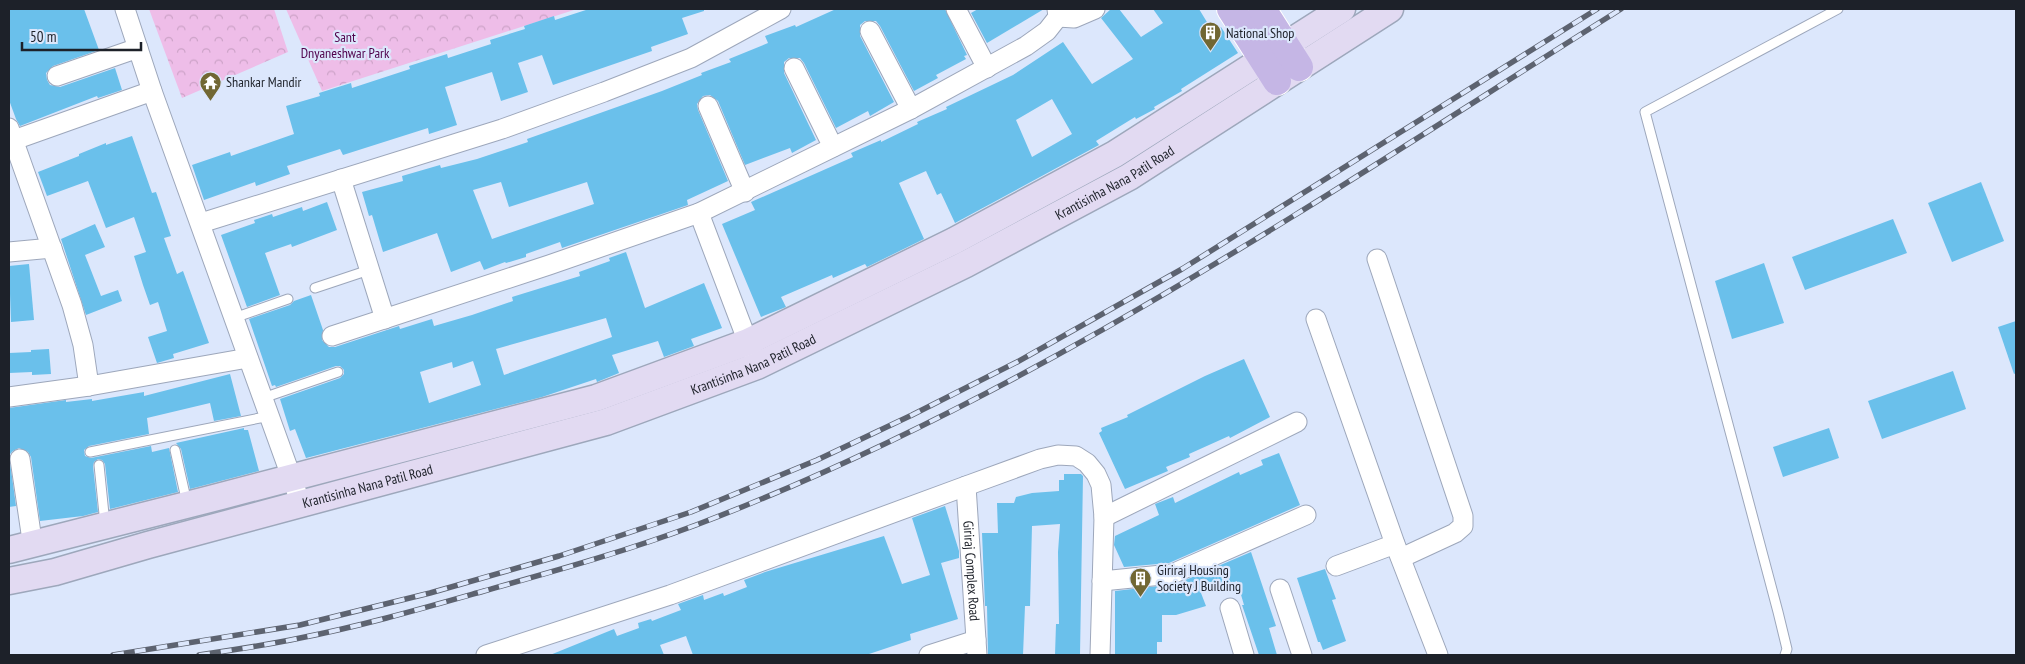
<svg xmlns="http://www.w3.org/2000/svg" width="2025" height="664" font-family="'PT Sans Narrow',sans-serif">
<style>
.park{fill:url(#park-crowns)}
.building{fill:#6ac0eb;fill-rule:evenodd}
.lines{fill:none;stroke-linecap:round;stroke-linejoin:round}
.lane-casing{stroke:#9da7bb;stroke-width:11}
.street-casing{stroke:#9da7bb;stroke-width:21}
.secondary-casing{stroke:#9da7bb;stroke-width:29}
.primary-casing{stroke:#fff;stroke-width:30}
.lane{stroke:#fff;stroke-width:9}
.street{stroke:#fff;stroke-width:19}
.secondary{stroke:#e2daf2;stroke-width:26}
.primary{stroke:#c5b6e5;stroke-width:28}
.rail-casing{stroke:#5d6370;stroke-width:5.5}
.rail{stroke:#dce7fc;stroke-width:4;stroke-dasharray:11;stroke-linecap:butt}
.labels{text-anchor:middle;dominant-baseline:central;stroke-width:4.5;stroke-linejoin:round;paint-order:stroke}
.poi-label{font-size:14px;fill:#1d2129;stroke:#dce7fc;text-anchor:start}
.park-label{font-size:14px;fill:#4f014b;stroke:#dce7fc}
.street-label{font-size:14px;fill:#1d2129;stroke:#dce7fc}
</style>
<defs>
<pattern id="park-crowns" width="20" height="18" patternUnits="userSpaceOnUse" patternTransform="scale(1.25)"><rect width="20" height="18" fill="#eebde8"/><path d="M2 6a3 3 0 1 1 6 0M12 15a3 3 0 1 1 6 0" fill="none" stroke="#cca2c7"/></pattern>
</defs>
<rect width="100%" height="100%" fill="#dce7fc"/>
<!-- park -->
<g class="park">
<polygon points="149,9 274,9 288,52 182,98"/>
<polygon points="286,9 577,9 322,91"/>
</g>
<!-- building -->
<g class="building">
<polygon points="9,9 84,9 99,50 53,66 46,73 47,80 50,85 60,87 115,68 122,90 98,98 97,96 20,126 16,119 9,100"/>
<polygon points="589,9 704,9 704,11 682,18 688,34 651,47 652,51 553,85 542,55 518,63 528,92 501,101 492,72 445,87 457,125 429,134 428,128 343,155 340,149 287,166 290,174 256,186 255,182 204,200 192,165 230,152 231,156 294,134 286,106 320,96 319,93 351,83 352,88 410,69 409,66 447,54 448,58 491,44 490,40 525,29 524,26 554,16 555,20"/>
<path d="M836,9H945L967,55L964,56L966,59L936,75L938,78L914,91L880,26L876,21H865L860,25V36L894,102L870,116L868,111L836,128L804,63L800,58H789L784,62V73L816,140L792,153L790,148L745,165L718,101L710,95L703,96L697,104L698,110L728,181L687,200L688,205L562,248L560,242L526,254V257L506,263L505,262L484,270L480,261L451,272L437,233L383,252L372,215L369,216L362,192L403,181L402,176L440,165L441,168L477,159L528,142L527,139L662,91L702,75L701,73L731,62L729,59L768,43L765,36L795,25L796,27ZM501,182L509,207L587,182L594,204L492,239L473,190Z"/>
<polygon points="978,9 1044,9 987,43 971,13"/>
<path d="M1111,9H1119L1141,37L1163,23L1153,9H1199L1213,32L1221,27L1238,53L1181,89L1182,91L1154,107L1155,109L1136,119L1135,117L1096,141L1099,145L955,223L941,193L937,195L926,171L899,183L924,239L867,267L865,264L833,278L832,275L781,297L786,307L761,317L722,224L755,210L751,202L853,157L851,153L881,140V142L918,124L917,122L947,109L946,107L1013,75L1063,42L1092,84L1133,59L1101,18ZM1052,99L1072,134L1032,157L1016,120Z"/>
<polygon points="132,136 152,193 156,192 171,236 164,238 177,274 183,271 209,343 173,354 174,358 157,363 148,337 167,331 158,302 150,305 143,285 134,256 146,252 134,217 106,228 88,181 47,196 38,172 79,156 79,154 106,143 106,145"/>
<polygon points="1981,182 2004,241 1952,262 1928,203"/>
<polygon points="327,202 337,230 292,247 291,244 265,253 280,295 247,307 221,235 255,223 254,220 272,214 273,217 302,207 303,211"/>
<polygon points="1893,219 1907,253 1805,290 1792,257"/>
<polygon points="95,224 105,247 85,255 101,296 118,290 122,301 86,315 61,239"/>
<path d="M626,252L645,308L704,283L722,328L691,339L694,346L664,357L658,341L612,355L619,373L597,382L596,379L542,397L306,458L295,429L290,431L280,399L340,378L344,374V370L340,366H336L276,387L275,385L272,386L249,319L290,305L294,301L311,295L323,330L322,340L329,347H335L399,326L400,329L432,319L434,326L472,315L513,301L512,297L580,276L579,272L610,261L609,258ZM606,318L612,337L504,375L496,349ZM473,361L481,385L429,403L420,372L452,362L453,368Z"/>
<polygon points="1764,263 1784,323 1732,339 1715,281"/>
<polygon points="29,264 34,320 11,322 9,266"/>
<polygon points="2016,321 2016,373 2014,374 1998,327"/>
<polygon points="49,349 51,374 32,375 32,372 9,373 9,353 31,352 31,350"/>
<polygon points="1244,359 1270,417 1230,438 1229,436 1189,454 1190,457 1166,467 1168,471 1125,489 1099,433 1102,431 1101,428 1128,417 1127,415 1205,376"/>
<polygon points="1953,371 1966,409 1882,439 1868,401"/>
<polygon points="230,374 241,416 214,421 210,403 147,418 149,434 89,446 84,450 85,456 91,458 151,446 152,452 169,448 178,492 110,509 105,464 102,460 98,459 94,462 93,466 98,512 83,516 40,521 31,457 28,452 19,448 13,451 9,455 16,506 9,507 9,408 66,400 66,402 92,399 92,401 144,392 144,396"/>
<polygon points="244,428 244,430 248,430 259,471 190,489 181,449 176,443"/>
<polygon points="1829,428 1839,458 1783,477 1773,447"/>
<polygon points="1279,453 1300,505 1169,563 1124,567 1114,545 1115,536 1159,515 1155,504 1173,497 1175,503 1239,472 1240,475 1263,465 1261,460"/>
<polygon points="1064,474 1081,474 1083,476 1080,655 1055,655 1056,624 1059,624 1058,552 1060,524 1032,526 1030,606 1025,606 1023,655 988,655 987,606 985,606 982,533 998,533 997,503 1014,503 1016,497 1032,493 1059,491 1059,480 1064,480"/>
<polygon points="945,506 959,551 959,558 941,563 958,619 910,634 911,640 866,655 693,655 686,636 660,645 664,655 550,655 614,629 617,636 639,628 638,623 651,619 652,621 681,610 678,604 703,595 704,600 723,593 724,596 747,587 744,580 765,572 884,536 902,584 930,575 912,518"/>
<polygon points="1251,552 1276,626 1269,628 1277,655 1259,655 1242,605 1244,605 1237,581 1201,593 1206,606 1176,615 1162,615 1162,642 1157,642 1157,655 1115,655 1115,591 1176,584"/>
<polygon points="1325,569 1336,599 1332,600 1346,641 1323,650 1320,642 1318,642 1297,578"/>
</g>
<g class="lines">
<defs>
<g id="lane">
<polyline points="315,288 369,270"/>
<polyline points="234,318 288,299"/>
<polyline points="263,398 338,372"/>
<polyline points="175,450 187,503"/>
<polyline points="90,452 270,416"/>
<polyline points="99,465 105,524"/>
<polyline points="1785,655 1787,649 1778,612 1645,112 1838,9"/>
</g>
<g id="street">
<polyline points="125,9 152,91 301,504"/>
<polyline points="956,9 987,68"/>
<polyline points="1058,17 1074,18 1095,9"/>
<polyline points="870,31 911,109"/>
<polyline points="794,68 833,147"/>
<polyline points="57,76 138,48"/>
<polyline points="708,106 745,192"/>
<polyline points="9,128 72,305 83,345 89,386"/>
<polyline points="14,140 152,91"/>
<polyline points="341,179 385,319"/>
<polyline points="699,213 752,353"/>
<polyline points="201,223 502,129 604,92 691,58 781,9"/>
<polyline points="9,252 52,248"/>
<polyline points="1377,259 1463,516 1463,526 1455,533 1401,558"/>
<polyline points="1316,319 1395,544 1438,655"/>
<polyline points="332,336 549,265 699,213 911,109 1026,46 1047,31 1058,17 1057,9"/>
<polyline points="9,397 89,386 248,358"/>
<polyline points="20,459 32,540"/>
<path id="s1" d="M966,486L977,655"/>
<polyline points="1104,517 1297,422"/>
<polyline points="1336,566 1395,544"/>
<polyline points="1102,581 1172,574 1306,515"/>
<polyline points="1280,589 1302,655"/>
<polyline points="1230,608 1244,655"/>
<polyline points="486,655 670,595 966,486 1040,459 1058,455 1076,456 1087,463 1096,474 1101,485 1104,517 1100,655"/>
<polyline points="929,655 976,640"/>
</g>
<g id="secondary">
<polyline points="9,550 206,500 596,398 748,342 954,241 1115,154 1342,9"/>
<path id="s2" d="M9,581L55,572L148,545L606,422L757,366L966,264L1129,177L1390,9"/>
</g>
<g id="primary">
<polyline points="1231,9 1277,81"/>
<polyline points="1262,9 1299,67"/>
</g>
</defs>
<!-- lane casing -->
<use href="#lane" class="lane-casing"/>
<!-- street casing -->
<use href="#street" class="street-casing"/>
<!-- secondary casing -->
<use href="#secondary" class="secondary-casing"/>
<!-- primary casing -->
<use href="#primary" class="primary-casing"/>
<!-- lane -->
<use href="#lane" class="lane"/>
<!-- street -->
<use href="#street" class="street"/>
<!-- secondary -->
<use href="#secondary" class="secondary"/>
<!-- primary -->
<use href="#primary" class="primary"/>
<defs>
<g id="rail">
<polyline points="113,655 300,625 430,593 559,556 691,512 817,460 912,415 1017,362 1182,269 1597,9"/>
<path d="M199,655C233,650 267,645 300,638C362,626 424,608 484,591C555,571 627,551 696,525C1028,399 1323,196 1621,9"/>
</g>
</defs>
<!-- rail casing -->
<use href="#rail" class="rail-casing"/>
<!-- rail -->
<use href="#rail" class="rail"/>
</g>
<!-- icons -->
<defs>
<symbol id="building-pin" viewBox="-11 -11 22 30"><path d="M0 17L-7.5 6A9.5 9.5 0 1 1 7.5 6Z" fill="#716733" stroke="#dce7fc"/><path d="M-4-6H4V6H1V3H-1V6H-4ZM-2.5-4.3h1.7v1.8h-1.7ZM.8-4.3h1.7v1.8H.8ZM-2.5-1h1.7V.8h-1.7ZM.8-1h1.7V.8H.8Z" fill="#fff"/></symbol>
<symbol id="temple-pin" viewBox="-11 -11 22 30"><path d="M0 17L-7.5 6A9.5 9.5 0 1 1 7.5 6Z" fill="#716733" stroke="#dce7fc"/><path d="M0-6L5-2H3V0L6.5 2.5H4V6H1.5V3h-3V6H-4V2.5H-6.5L-3 0V-2H-5Z" fill="#fff"/></symbol>
</defs>
<g fill-rule="evenodd">
<use href="#building-pin" x="1198" y="20" width="25" height="34"/>
<use href="#temple-pin" x="198" y="70" width="25" height="34"/>
<use href="#building-pin" x="1128" y="566" width="25" height="34"/>
</g>
<g class="labels">
<!-- poi labels -->
<g class="poi-label">
<text x="1226" y="33">National Shop</text>
<text x="226" y="82">Shankar Mandir</text>
<text x="1157" y="570">Giriraj Housing<tspan x="1157" dy="16">Society J Building</tspan></text>
</g>
<!-- park labels -->
<g class="park-label">
<text x="345" y="37">Sant<tspan x="345" dy="16">Dnyaneshwar Park</tspan></text>
</g>
<!-- street labels -->
<g class="street-label">
<text stroke="none"><textPath href="#s2" startOffset="1181">Krantisinha Nana Patil Road</textPath></text>
<text stroke="none"><textPath href="#s2" startOffset="776">Krantisinha Nana Patil Road</textPath></text>
<text stroke="none"><textPath href="#s2" startOffset="371">Krantisinha Nana Patil Road</textPath></text>
<text stroke="none"><textPath href="#s1" startOffset="85">Giriraj Complex Road</textPath></text>
</g>
</g>
<!-- border -->
<rect width="2025" height="664" fill="none" stroke="#1d2129" stroke-width="20"/>
<!-- scale -->
<path d="M22 42v8h119v-8" fill="none" stroke="#1d2129" stroke-width="2.5"/>
<text x="30" y="42" font-size="15" fill="#1d2129" stroke="#dce7fc" stroke-width="4" paint-order="stroke">50 m</text>
</svg>
